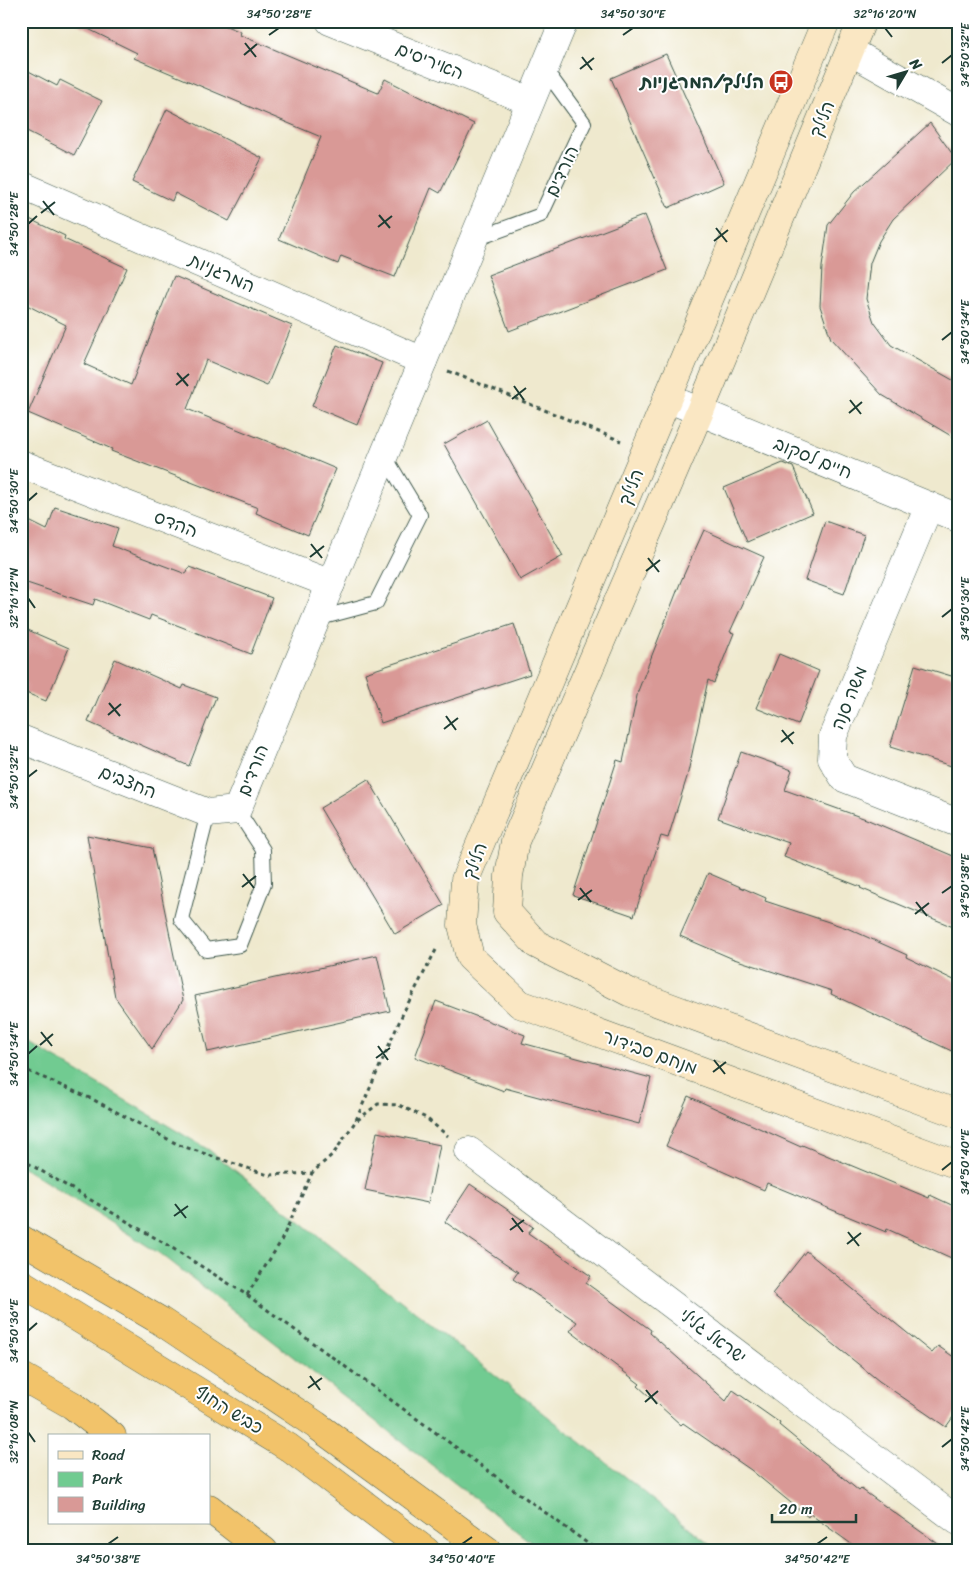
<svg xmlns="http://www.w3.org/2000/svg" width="979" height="1572" font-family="Sriracha,'Playpen Sans Hebrew',sans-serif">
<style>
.green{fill:#71cb91;stroke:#488462}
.building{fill:#d99996}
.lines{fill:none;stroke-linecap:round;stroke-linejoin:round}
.lane-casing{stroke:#3e574b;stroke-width:16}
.street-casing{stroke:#3e574b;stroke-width:29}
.secondary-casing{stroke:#3e574b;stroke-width:29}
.highway-casing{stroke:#3e574b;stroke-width:29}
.path{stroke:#3e574b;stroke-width:3;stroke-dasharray:4 4;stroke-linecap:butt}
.lane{stroke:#fff;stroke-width:14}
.street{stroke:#fff;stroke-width:28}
.secondary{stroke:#fae7c3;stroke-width:28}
.highway{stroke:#f2c36a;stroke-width:28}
.ticks{fill:none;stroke:#1f3d34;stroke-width:2}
.labels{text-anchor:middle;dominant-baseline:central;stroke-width:4;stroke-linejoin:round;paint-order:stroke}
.street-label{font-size:18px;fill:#1f3d34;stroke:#fff}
.poi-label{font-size:18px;font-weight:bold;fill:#1f3d34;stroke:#fff;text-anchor:end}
.neatline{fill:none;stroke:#1f3d34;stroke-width:2}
.ticks-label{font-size:12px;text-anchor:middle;fill:#1f3d34}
</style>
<rect width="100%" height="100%" fill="#fff"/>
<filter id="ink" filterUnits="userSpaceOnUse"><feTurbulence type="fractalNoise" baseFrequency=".02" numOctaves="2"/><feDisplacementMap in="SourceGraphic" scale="10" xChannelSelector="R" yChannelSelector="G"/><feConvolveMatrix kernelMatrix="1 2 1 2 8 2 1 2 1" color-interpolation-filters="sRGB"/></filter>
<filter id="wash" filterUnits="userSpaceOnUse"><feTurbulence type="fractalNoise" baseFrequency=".0096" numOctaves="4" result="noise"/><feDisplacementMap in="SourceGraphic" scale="20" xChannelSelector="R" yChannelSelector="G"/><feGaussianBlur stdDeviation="1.12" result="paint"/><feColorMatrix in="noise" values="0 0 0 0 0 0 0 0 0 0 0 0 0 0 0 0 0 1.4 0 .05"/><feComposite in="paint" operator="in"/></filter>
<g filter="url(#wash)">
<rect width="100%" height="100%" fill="#efe9ce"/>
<!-- green -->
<polygon class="green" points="21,1038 209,1150 719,1551 542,1551 165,1257 21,1166"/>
<g id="blocks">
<!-- building -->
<g class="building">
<polygon points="72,21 214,21 241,32 240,35 378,93 385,79 474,124 440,193 431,188 395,277 341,256 338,264 279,239 321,137 134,58 137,53"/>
<polygon points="666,54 724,183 668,208 611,78"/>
<polygon points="21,67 57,86 60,80 102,101 74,155 21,128"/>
<polygon points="167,109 262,158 229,221 175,193 172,201 132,182"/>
<polygon points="930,123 956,159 893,219 879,241 870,263 866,299 874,322 891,345 958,383 958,440 882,395 831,339 820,306 822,267 828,225 854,192"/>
<polygon points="21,215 65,236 64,239 127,268 84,364 131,385 174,276 292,326 267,386 206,360 187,409 284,448 284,447 336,469 308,535 256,513 258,508 111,451 112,449 28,413 66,325 21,302"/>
<polygon points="645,215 667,270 509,331 488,275"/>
<polygon points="337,345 382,363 357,425 312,406"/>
<polygon points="487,420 563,556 520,580 444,444"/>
<polygon points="783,463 793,467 813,513 747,542 724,488"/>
<polygon points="55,507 118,528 112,546 186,574 189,567 272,598 251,654 151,615 149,620 95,599 93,605 21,581 21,517 47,530"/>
<polygon points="825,521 864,535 844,594 805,580"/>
<polygon points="704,530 764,557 730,632 734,633 714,683 708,680 687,777 668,838 661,836 634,916 573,895 617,760 623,762 638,691 681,581"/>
<polygon points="514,624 530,674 381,723 365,673"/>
<polygon points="21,627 69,648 46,701 21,691"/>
<polygon points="779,654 819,671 798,725 756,708"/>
<polygon points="115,659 182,689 184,685 216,697 189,766 88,722"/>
<polygon points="915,665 958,678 958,768 890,747"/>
<polygon points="741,752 792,770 785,790 866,819 958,858 958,929 860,888 861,887 784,857 789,843 718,818"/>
<polygon points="368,779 444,905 395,934 320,808"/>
<polygon points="87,835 152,848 183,1000 152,1049 115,997"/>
<polygon points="708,873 766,898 765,901 847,928 907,955 906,957 958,982 958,1054 831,994 832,991 731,958 680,936"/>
<polygon points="377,955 390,1011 208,1052 195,996"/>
<polygon points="436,1001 525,1035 522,1043 651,1078 639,1124 505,1088 504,1091 415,1057"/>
<polygon points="688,1096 801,1147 802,1145 929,1198 930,1195 958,1208 958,1261 887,1229 886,1232 767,1183 764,1190 666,1146"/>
<polygon points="377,1132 440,1145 428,1203 365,1190"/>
<polygon points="470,1184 533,1227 528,1233 591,1276 586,1283 651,1330 650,1333 726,1401 733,1390 780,1423 779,1425 859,1491 861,1489 948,1551 861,1551 810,1514 808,1517 751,1470 683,1423 681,1425 638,1386 640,1384 570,1331 577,1322 513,1279 518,1272 445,1222"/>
<polygon points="806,1251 932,1353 938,1346 958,1360 958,1410 946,1427 879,1381 772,1294"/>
</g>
</g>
</g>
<g filter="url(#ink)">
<use href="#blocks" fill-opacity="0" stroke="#3e574b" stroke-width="1"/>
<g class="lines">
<defs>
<g id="lane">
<polyline points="473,240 541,215 584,123 544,68"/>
<polyline points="316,619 376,603 420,515 384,455"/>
<polyline points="208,813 181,919 206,950 240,945 264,884 263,850 237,810"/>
</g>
<g id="street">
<polyline points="330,21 530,101"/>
<polyline points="850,51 958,112"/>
<polyline points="21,185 423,361"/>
<polyline points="667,398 958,518"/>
<polyline points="21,464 331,584"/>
<polyline points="929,506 833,736 832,759 844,778 958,823"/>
<polyline points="21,739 208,813 237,810 564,21"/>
<polyline points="469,1151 958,1521"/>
</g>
<g id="secondary">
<polyline points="826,21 465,880 462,925 470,957 520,1004 958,1165"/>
<polyline points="862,21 700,411 515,841 509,876 507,912 536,944 629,992 958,1114"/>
</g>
<g id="highway">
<polyline points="21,1239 159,1320 316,1425 488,1551"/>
<polyline points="21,1283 288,1447 426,1551"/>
<polyline points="21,1376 72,1405 112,1436"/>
<polyline points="209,1508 264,1551"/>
</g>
</defs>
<!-- lane casing -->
<use href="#lane" class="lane-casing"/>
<!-- street casing -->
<use href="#street" class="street-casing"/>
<!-- secondary casing -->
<use href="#secondary" class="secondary-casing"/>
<!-- highway casing -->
<use href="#highway" class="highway-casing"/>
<!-- path -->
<g class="path">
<polyline points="448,371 621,441"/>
<polyline points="21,1068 92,1099 179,1145 268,1175 312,1173 334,1153 355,1122 378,1104 399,1105 426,1118 448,1136"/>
<polyline points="356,1120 404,1011 437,948 438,948"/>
<polyline points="21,1159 169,1246 247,1295 598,1551"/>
<polyline points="247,1295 280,1243 312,1173"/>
</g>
<!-- lane -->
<use href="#lane" class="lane"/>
<!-- street -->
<use href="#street" class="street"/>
<!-- secondary -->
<use href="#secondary" class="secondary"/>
<!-- highway -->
<use href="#highway" class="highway"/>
</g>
</g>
<!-- ticks -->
<path class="ticks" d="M885,28L892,37M269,35L279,28M623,35L633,28M245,43L256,57M244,55L257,44M582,57L592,70M942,63L952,55M580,69L594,58M43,201L54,215M41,213L55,202M379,215L390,228M28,224L37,216M378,227L392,216M716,228L727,242M714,241L728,230M942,340L952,332M177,373L188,386M176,385L189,374M514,386L524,400M512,399L526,388M850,400L861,414M849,413L862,402M28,501L37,493M311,544L322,558M310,557L324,546M648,558L659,572M646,571L660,560M28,598L35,608M942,617L952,609M109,703L120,716M108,715L121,704M446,716L456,730M444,729L458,718M782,730L793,744M781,742L794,732M28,777L37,770M243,874L254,888M242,887L256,876M580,888L591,902M942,893L952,886M578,900L592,890M916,902L927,916M915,914L929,903M41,1032L52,1046M40,1045L53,1034M378,1046L388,1060M28,1054L37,1046M376,1058L390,1048M714,1060L725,1074M713,1072L726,1062M942,1170L952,1162M175,1204L186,1218M174,1216L188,1206M512,1218L523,1232M510,1230L524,1220M848,1232L859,1246M847,1244L861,1233M28,1331L37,1323M310,1376L320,1390M308,1388L322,1378M646,1390L657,1404M645,1402L658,1391M28,1432L35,1442M942,1447L952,1439M108,1544L118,1537M462,1544L472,1537M817,1544L827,1537"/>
<!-- icons -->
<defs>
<symbol id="bus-disc" viewBox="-11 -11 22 22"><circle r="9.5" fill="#c8321e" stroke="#fff"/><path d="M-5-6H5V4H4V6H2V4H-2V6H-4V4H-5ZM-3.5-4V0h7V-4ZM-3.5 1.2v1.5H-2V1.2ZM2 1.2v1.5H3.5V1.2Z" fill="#fff"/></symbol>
</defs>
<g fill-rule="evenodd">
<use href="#bus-disc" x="767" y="68" width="28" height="28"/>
</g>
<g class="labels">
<!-- street labels -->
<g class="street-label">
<text transform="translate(430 61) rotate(22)">האיריסים</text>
<text transform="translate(822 119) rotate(-67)">הלילך</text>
<text transform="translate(562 171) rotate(-65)">הורדים</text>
<text transform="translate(222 273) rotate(24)">המרגניות</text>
<text transform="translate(813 458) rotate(22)">חיים לסקוב</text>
<text transform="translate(631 487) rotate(-67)">הלילך</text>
<text transform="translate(176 524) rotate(21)">ההדס</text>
<text transform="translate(849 698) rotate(-68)">משה סנה</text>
<text transform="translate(253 770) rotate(-68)">הורדים</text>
<text transform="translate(128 782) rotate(22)">החצבים</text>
<text transform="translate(475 861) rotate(-69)">הלילך</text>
<text transform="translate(650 1052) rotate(20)">מנחם סבידור</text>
<text transform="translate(713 1336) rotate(37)">ישראל גלילי</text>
<text transform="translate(229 1410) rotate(31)">כביש החוף</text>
</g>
<!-- poi labels -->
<g class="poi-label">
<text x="764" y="82">הלילך/המרגניות</text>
</g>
</g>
<!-- margin -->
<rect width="979" height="1572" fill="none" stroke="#fff" stroke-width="55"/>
<!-- legend -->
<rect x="48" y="1434" width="162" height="90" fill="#ffffff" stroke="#a5b1ae"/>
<rect x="58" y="1451" width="25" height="8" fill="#fae7c3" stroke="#a5b1ae"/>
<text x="92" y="1460" font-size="15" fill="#1f3d34">Road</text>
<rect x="58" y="1472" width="25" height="15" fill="#71cb91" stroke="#a5b1ae"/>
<text x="92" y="1484" font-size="15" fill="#1f3d34">Park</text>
<rect x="58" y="1497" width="25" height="15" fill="#d99996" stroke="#a5b1ae"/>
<text x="92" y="1510" font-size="15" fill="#1f3d34">Building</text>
<!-- north arrow -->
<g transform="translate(906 72) rotate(52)" stroke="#ffffff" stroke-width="4" paint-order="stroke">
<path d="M0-4L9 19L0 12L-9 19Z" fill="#1f3d34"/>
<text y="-8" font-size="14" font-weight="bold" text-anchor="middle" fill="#1f3d34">N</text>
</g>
<!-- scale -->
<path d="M772 1514v8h84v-8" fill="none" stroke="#1f3d34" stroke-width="2.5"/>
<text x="779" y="1514" font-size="15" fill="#1f3d34" stroke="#ffffff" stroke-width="4" paint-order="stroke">20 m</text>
<rect x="28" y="28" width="924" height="1516" class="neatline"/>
<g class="ticks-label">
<text x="279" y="18">34°50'28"E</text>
<text x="633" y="18">34°50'30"E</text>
<text x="885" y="18">32°16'20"N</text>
<text transform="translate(965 55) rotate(-90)" y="4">34°50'32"E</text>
<text transform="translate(14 224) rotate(-90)" y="4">34°50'28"E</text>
<text transform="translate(965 332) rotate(-90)" y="4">34°50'34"E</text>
<text transform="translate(14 501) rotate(-90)" y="4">34°50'30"E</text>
<text transform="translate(14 598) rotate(-90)" y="4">32°16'12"N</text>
<text transform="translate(965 609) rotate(-90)" y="4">34°50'36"E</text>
<text transform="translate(14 777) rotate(-90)" y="4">34°50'32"E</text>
<text transform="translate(965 886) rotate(-90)" y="4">34°50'38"E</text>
<text transform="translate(14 1054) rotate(-90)" y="4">34°50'34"E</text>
<text transform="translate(965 1162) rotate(-90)" y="4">34°50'40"E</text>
<text transform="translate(14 1331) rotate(-90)" y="4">34°50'36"E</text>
<text transform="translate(14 1432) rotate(-90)" y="4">32°16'08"N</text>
<text transform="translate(965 1439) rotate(-90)" y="4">34°50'42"E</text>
<text x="108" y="1563">34°50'38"E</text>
<text x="462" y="1563">34°50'40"E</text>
<text x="817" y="1563">34°50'42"E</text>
</g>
</svg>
